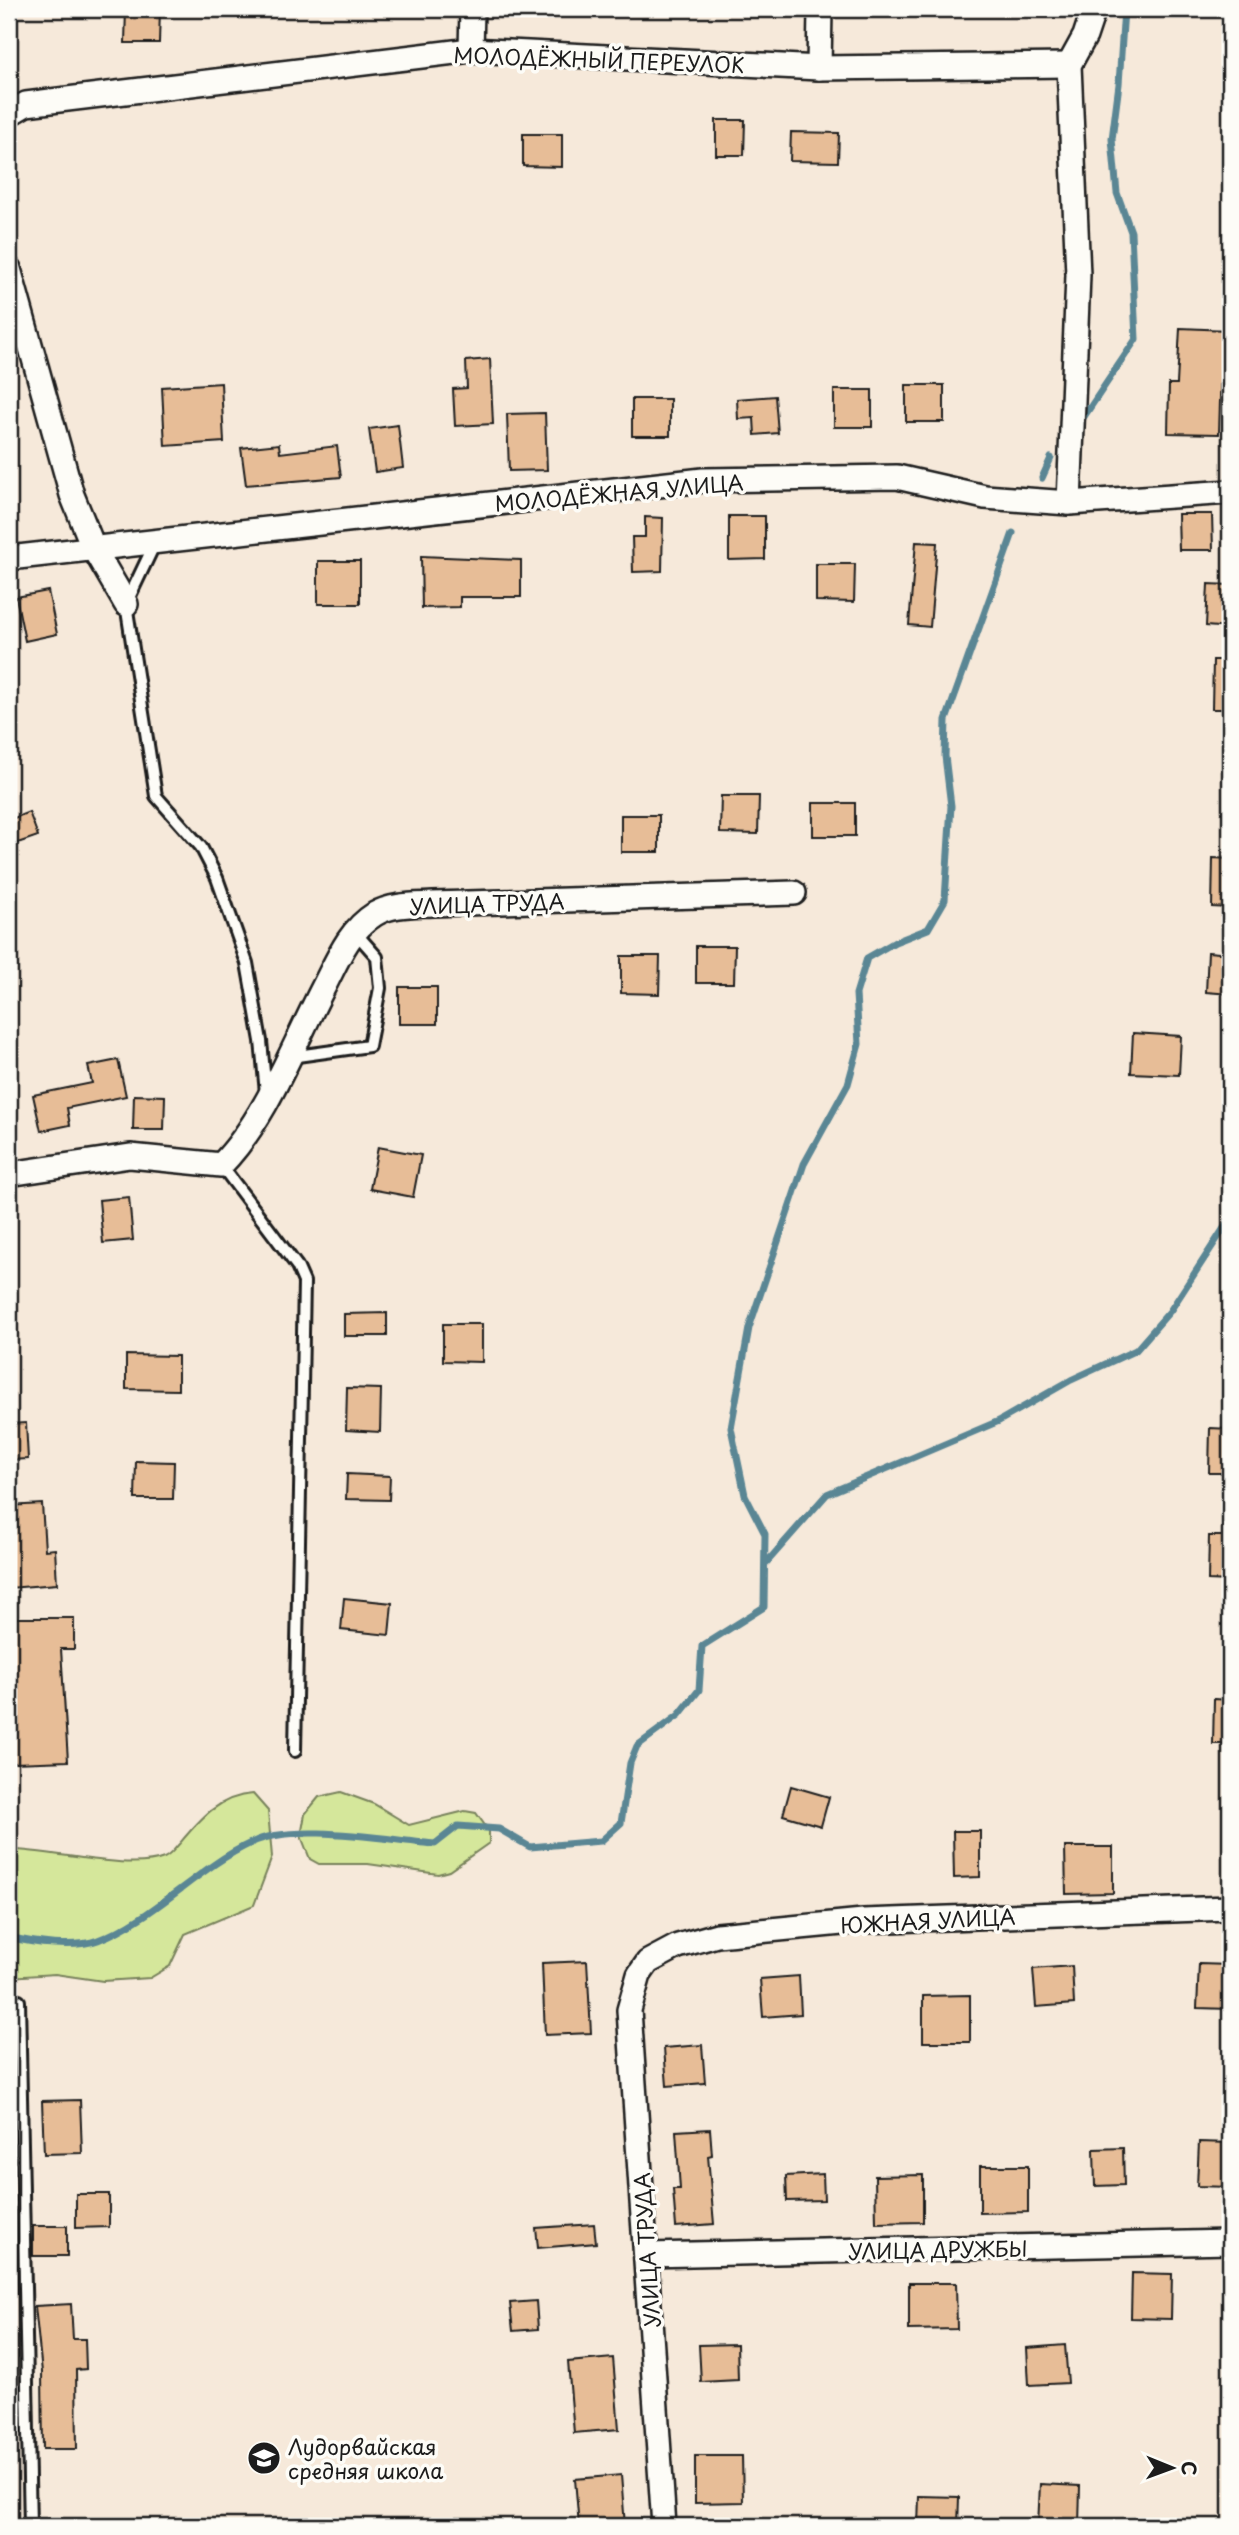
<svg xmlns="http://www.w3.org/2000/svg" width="1239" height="2535" font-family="'Playpen Sans',sans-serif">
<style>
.green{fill:#d5e79b;stroke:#78825c;stroke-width:2}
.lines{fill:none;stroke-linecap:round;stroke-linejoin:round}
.stream{stroke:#5a8694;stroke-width:7}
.building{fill:#e7bd97;stroke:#1c1c1c;stroke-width:2}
.lane-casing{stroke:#1c1c1c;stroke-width:16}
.street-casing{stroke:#1c1c1c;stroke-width:28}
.lane{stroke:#fdfcf7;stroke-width:10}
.street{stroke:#fdfcf7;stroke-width:23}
.labels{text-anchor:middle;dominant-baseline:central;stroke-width:7;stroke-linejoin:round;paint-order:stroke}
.street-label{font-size:21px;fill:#1c1c1c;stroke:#fdfcf7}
.poi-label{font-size:21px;fill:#1c1c1c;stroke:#fdfcf7;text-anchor:start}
</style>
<rect width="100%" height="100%" fill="#f6e9da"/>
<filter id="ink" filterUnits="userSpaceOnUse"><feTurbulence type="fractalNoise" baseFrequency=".0143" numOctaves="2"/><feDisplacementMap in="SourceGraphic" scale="14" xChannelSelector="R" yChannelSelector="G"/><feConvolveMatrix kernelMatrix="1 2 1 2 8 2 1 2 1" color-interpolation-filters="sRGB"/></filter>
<g filter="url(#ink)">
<!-- green -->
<g class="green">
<polygon points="341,1792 374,1804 409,1825 465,1811 476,1813 489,1831 489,1843 449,1871 438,1874 368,1864 319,1864 310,1859 301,1836 305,1814 319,1797"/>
<path d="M253,1794L268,1811L272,1857L254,1905L185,1934L170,1966L150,1978L103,1981L55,1974L9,1977V1850C49,1849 129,1872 164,1858C171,1855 175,1848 180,1843C200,1819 219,1796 253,1794Z"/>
</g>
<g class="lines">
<!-- stream -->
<g class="stream">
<polyline points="1081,421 1136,339 1131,232 1117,193 1112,139 1119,84 1124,9"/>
<polyline points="1042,478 1051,458"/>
<polyline points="767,1562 827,1494 999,1421 1071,1380 1136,1350 1170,1311 1230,1219"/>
<path d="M9,1937C33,1943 74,1949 98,1940C154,1919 197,1868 251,1843C292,1822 387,1840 435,1844L458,1826L499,1829L530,1847L601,1841L621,1823L630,1763L637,1746L679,1715L699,1690L702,1646L764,1607L765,1534L745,1495L731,1428L749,1328L804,1164L848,1084L859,1044L856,994L867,958L895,942L928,929L945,900L951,806L945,756L946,720L1013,533"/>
</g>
</g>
<!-- building -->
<g class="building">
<polygon points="126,9 160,9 159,43 125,43"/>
<polygon points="716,120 745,120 744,155 716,155"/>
<polygon points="791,132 839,133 838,162 790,161"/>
<polygon points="523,134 562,134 562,167 523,166"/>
<polygon points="1180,328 1228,330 1226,367 1221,366 1219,434 1168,433 1169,384 1177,384"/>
<polygon points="490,359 493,424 455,426 453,389 467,388 466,361"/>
<polygon points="221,383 224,442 165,446 162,387"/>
<rect x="906" y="385" width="38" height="37"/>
<rect x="834" y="390" width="38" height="37"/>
<polygon points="775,396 778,433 755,435 754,418 738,419 737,399"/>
<rect x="632" y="399" width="38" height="37"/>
<polygon points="545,413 547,470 509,471 507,414"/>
<polygon points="398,425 403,468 375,472 369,429"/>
<polygon points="279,444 280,453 337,446 341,477 246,485 241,448"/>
<polygon points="1178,514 1212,514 1213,550 1179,550"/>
<polygon points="729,516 765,516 765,559 729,560"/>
<polygon points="645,517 663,518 662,571 633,572 632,537 645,537"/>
<polygon points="916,542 937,543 930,627 909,625"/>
<polygon points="421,556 521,560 521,597 460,597 460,607 422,608"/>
<rect x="318" y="561" width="42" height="43"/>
<polygon points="816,564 855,564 854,602 816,601"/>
<polygon points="1208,584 1230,585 1230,628 1206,626"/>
<polygon points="48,591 57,634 25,641 16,597"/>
<polygon points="1213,660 1230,660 1230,709 1212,709"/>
<polygon points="721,796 759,796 758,834 720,833"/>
<rect x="813" y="803" width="42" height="33"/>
<polygon points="29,812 38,836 9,846 9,820"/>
<rect x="621" y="815" width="38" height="37"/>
<polygon points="1213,858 1230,859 1230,908 1212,907"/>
<polygon points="696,946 735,946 734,983 696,983"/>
<polygon points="1208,952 1230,954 1230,994 1206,992"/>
<polygon points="621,956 660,956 659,994 621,993"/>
<rect x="399" y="987" width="38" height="37"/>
<polygon points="1133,1033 1181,1036 1179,1075 1131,1073"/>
<polygon points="118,1060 126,1096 67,1108 70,1125 41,1131 33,1095 92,1083 88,1066"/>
<polygon points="134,1095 165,1096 164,1130 133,1130"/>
<polygon points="378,1147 421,1155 413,1197 370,1189"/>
<polygon points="129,1197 133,1240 103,1243 99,1200"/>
<polygon points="387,1313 387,1336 344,1336 344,1314"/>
<polygon points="443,1324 482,1324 482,1362 443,1361"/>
<polygon points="126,1355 178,1356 178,1390 126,1389"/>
<polygon points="347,1388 381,1389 380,1432 346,1430"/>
<polygon points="26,1423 28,1459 9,1460 9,1424"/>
<polygon points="1210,1428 1230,1429 1230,1473 1209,1473"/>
<polygon points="136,1461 174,1462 173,1499 135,1499"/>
<polygon points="347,1474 390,1476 389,1500 346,1499"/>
<polygon points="42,1504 45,1550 55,1549 57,1584 9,1588 9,1506"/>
<polygon points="1209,1536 1230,1536 1230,1581 1208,1580"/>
<polygon points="344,1598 392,1603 389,1635 341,1630"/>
<polygon points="9,1618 74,1618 74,1649 61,1649 68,1761 14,1763"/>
<polygon points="1214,1699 1230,1700 1230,1744 1213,1744"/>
<polygon points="791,1786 829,1797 821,1826 783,1815"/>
<polygon points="953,1831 980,1831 980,1877 954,1878"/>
<polygon points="1065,1847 1113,1847 1113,1893 1066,1894"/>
<polygon points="587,1961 591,2033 545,2035 542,1963"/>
<polygon points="1199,1964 1230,1965 1230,2009 1197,2008"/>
<polygon points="1072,1966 1074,2004 1036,2007 1033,1969"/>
<polygon points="799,1976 801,2014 763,2017 760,1979"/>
<polygon points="970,1995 970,2042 923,2042 923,1996"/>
<polygon points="702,2045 705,2083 667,2086 664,2048"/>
<polygon points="80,2100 82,2153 44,2154 42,2101"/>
<polygon points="710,2129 712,2155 708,2156 714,2224 676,2227 673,2189 680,2189 676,2131"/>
<polygon points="1199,2142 1230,2143 1230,2187 1197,2186"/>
<polygon points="1123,2148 1124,2185 1095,2186 1094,2149"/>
<polygon points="980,2166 1028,2166 1028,2212 980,2213"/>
<polygon points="823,2174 824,2200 787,2201 786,2176"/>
<polygon points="923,2175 923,2222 876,2223 875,2176"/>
<polygon points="76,2194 109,2194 109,2227 76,2228"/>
<polygon points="594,2224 596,2243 538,2248 536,2228"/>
<rect x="33" y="2226" width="34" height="30"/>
<polygon points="1132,2273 1172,2274 1171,2319 1131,2318"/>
<polygon points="909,2283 956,2283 957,2329 909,2330"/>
<polygon points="536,2301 538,2329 513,2331 510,2303"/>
<polygon points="71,2304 73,2339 85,2339 86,2369 76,2370 77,2449 43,2449 42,2372 35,2306"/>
<polygon points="737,2344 738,2380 701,2382 699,2345"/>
<polygon points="1065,2345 1068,2383 1029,2385 1027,2348"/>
<polygon points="613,2358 619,2429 574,2433 568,2362"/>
<polygon points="695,2456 742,2456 743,2502 695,2503"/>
<polygon points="621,2475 625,2526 579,2526 575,2479"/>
<polygon points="1040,2484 1080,2486 1079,2526 1038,2526"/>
<polygon points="919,2496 959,2497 958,2526 918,2526"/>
</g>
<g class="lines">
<defs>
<g id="lane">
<polyline points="155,543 126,604 156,796 201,847 217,878 247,963 261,1041 266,1093"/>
<polyline points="290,1057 369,1046 380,988 377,957 355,932"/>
<polyline points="221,1165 297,1266 304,1282 295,1751"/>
<polyline points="19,2001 30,2526"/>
</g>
<g id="street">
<polyline points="471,50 472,9"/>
<polyline points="819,68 820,9"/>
<polyline points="9,114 26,104 471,50 819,68 1069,65"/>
<polyline points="9,269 72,495 94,549 126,604"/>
<polyline points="1069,503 1078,275 1069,65 1085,36 1094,9"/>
<polyline points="9,558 703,480 897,477 985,497 1069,503 1230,492"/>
<path d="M9,1174L130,1156L221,1165C265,1121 294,1044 323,988C337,961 348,931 375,914C392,904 414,905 433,904L794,893"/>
<polyline points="647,2255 1230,2242"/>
<polyline points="664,2526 629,2010 639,1975 648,1962 678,1946 717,1935 863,1921 1230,1908"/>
</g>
</defs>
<!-- lane casing -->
<use href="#lane" class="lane-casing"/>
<!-- street casing -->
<use href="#street" class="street-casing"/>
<!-- lane -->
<use href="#lane" class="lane"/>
<!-- street -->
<use href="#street" class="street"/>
</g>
</g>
<!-- icons -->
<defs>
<symbol id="school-disc" viewBox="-11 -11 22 22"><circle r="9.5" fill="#1c1c1c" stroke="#fdfcf7"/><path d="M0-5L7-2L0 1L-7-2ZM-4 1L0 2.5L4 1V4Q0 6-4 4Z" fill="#fff"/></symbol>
</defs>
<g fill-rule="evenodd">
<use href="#school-disc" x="245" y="2439" width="38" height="38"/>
</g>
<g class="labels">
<!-- street labels -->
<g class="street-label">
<text transform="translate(599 59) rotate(2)">МОЛОДЁЖНЫЙ ПЕРЕУЛОК</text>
<text transform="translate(619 492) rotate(-5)">МОЛОДЁЖНАЯ УЛИЦА</text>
<text transform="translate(487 903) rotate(-2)">УЛИЦА ТРУДА</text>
<text transform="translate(928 1920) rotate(-3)">ЮЖНАЯ УЛИЦА</text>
<text transform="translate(938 2249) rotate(-1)">УЛИЦА ДРУЖБЫ</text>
<text transform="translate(646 2250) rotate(-94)">УЛИЦА ТРУДА</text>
</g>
<!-- poi labels -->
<g class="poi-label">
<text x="288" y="2446">Лудорвайская<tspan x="288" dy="24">средняя школа</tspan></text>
</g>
</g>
<!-- margin -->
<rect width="1239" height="2535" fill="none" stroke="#fdfcf7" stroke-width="35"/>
<rect x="18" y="18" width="1204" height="2500" fill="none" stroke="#1c1c1c" stroke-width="2.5" filter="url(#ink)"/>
<!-- north arrow -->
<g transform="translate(1172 2468) rotate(91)" stroke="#fdfcf7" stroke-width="5" paint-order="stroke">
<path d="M0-5L12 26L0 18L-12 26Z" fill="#1c1c1c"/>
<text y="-10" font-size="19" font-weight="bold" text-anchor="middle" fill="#1c1c1c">С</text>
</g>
</svg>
